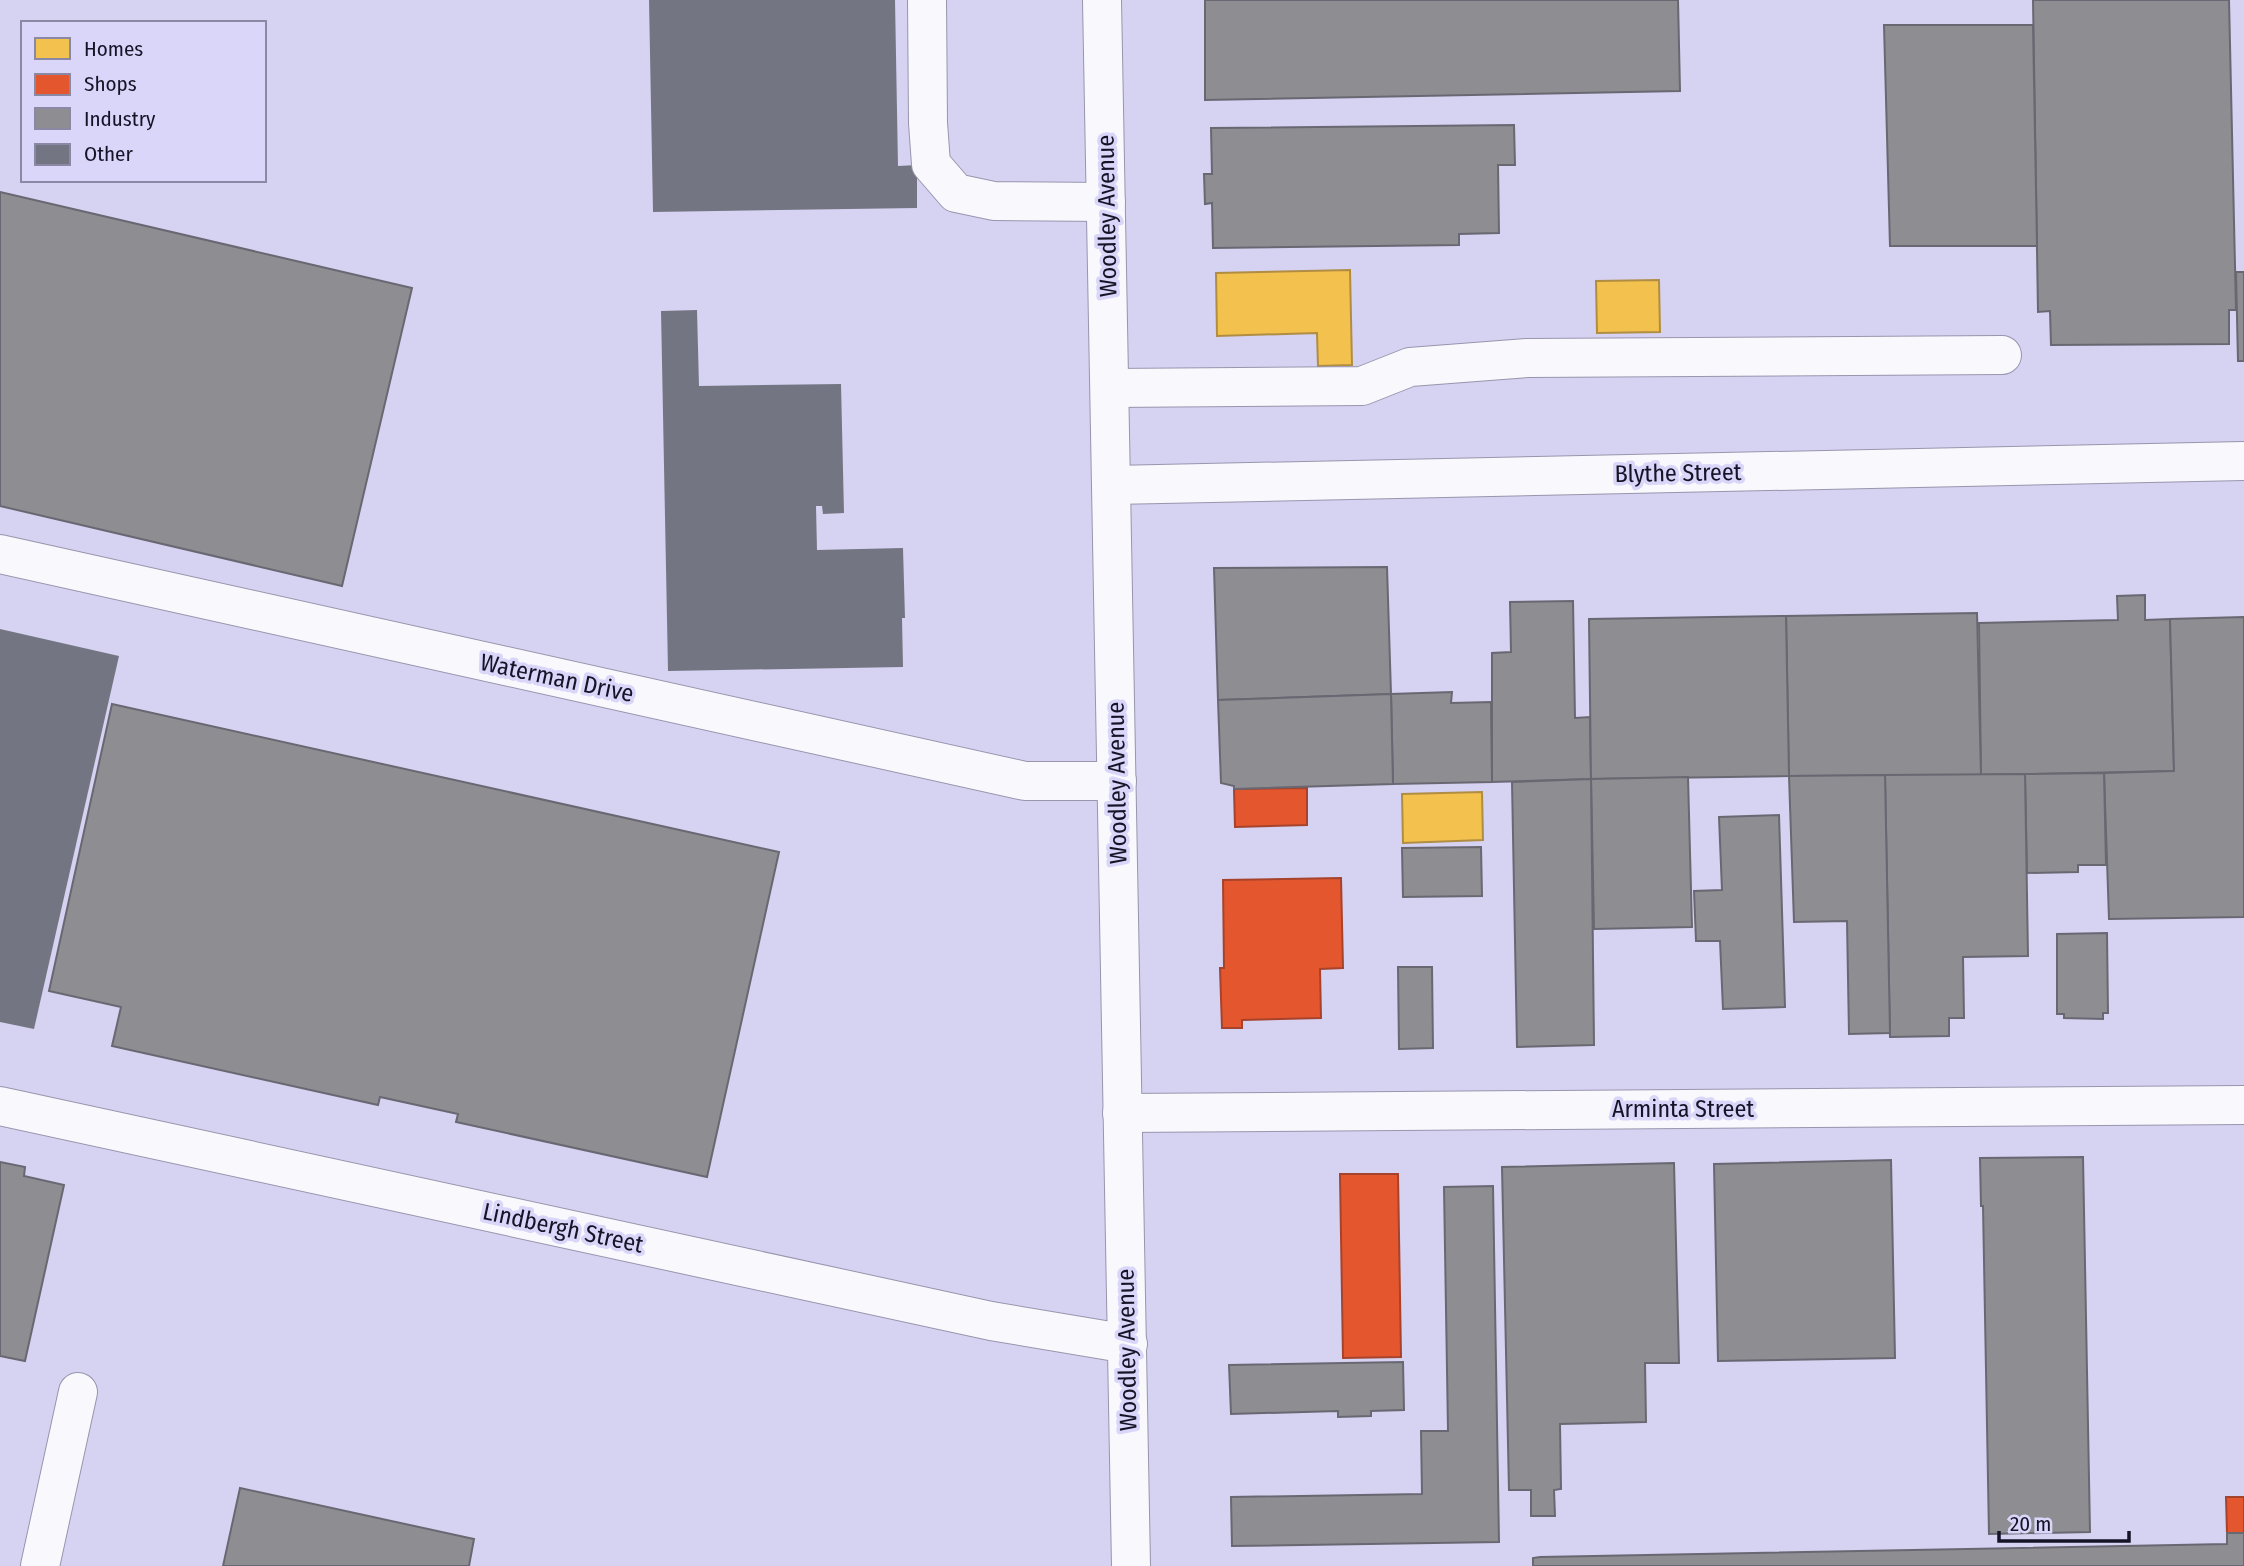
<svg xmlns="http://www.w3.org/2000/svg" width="2244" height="1566" font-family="'Fira Sans Condensed',sans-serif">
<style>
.homes{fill:#f2c14e;stroke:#b08d42;stroke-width:2}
.shops{fill:#e4572e;stroke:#a6432c;stroke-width:2}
.industry{fill:#8d8d92;stroke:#696872;stroke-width:2}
.building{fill:#737682}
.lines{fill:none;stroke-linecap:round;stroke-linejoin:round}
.minor-casing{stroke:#9895ad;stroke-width:40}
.major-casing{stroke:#9895ad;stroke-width:40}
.minor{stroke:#f9f8fd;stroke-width:38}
.major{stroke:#f9f8fd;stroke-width:38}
.labels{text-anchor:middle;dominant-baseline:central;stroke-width:7;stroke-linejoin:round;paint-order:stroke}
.street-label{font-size:24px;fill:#161327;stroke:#d9d6f9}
</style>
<rect width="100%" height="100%" fill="#d6d2f2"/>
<!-- homes -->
<g class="homes">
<polygon points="1350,270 1352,365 1318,366 1317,333 1217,336 1216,273"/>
<polygon points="1659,280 1660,332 1597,333 1596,281"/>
<polygon points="1482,792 1483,840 1403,843 1402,794"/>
</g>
<!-- shops -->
<g class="shops">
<polygon points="1307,788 1307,825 1235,827 1234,789"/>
<polygon points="1341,878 1343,968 1320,969 1321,1018 1242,1020 1242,1028 1222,1028 1220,968 1224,968 1223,880"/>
<polygon points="1340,1174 1398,1174 1401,1357 1343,1358"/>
<polygon points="2226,1497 2244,1497 2244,1533 2227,1533"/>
</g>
<!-- industry -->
<g class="industry">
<polygon points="1205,0 1678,0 1680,91 1205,100"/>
<polygon points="2033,0 2229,0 2236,310 2229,310 2229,344 2051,345 2050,311 2038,312"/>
<polygon points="1884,25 2033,25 2037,246 1890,246"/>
<polygon points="1514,125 1515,165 1498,165 1499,233 1459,234 1459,245 1213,248 1212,203 1205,204 1204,174 1212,174 1211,128"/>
<polygon points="0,192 412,288 342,586 0,506"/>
<polygon points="2236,272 2244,272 2244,361 2238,361"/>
<polygon points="1387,567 1391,694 1218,700 1214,568"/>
<polygon points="2145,595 2145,620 2170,619 2174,771 1981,775 1979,623 2118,620 2117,596"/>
<polygon points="1573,601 1575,718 1590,717 1591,779 1492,782 1492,653 1511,652 1510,602"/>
<polygon points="1977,613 1981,775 1789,776 1786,616"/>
<polygon points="1786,616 1789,776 1591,779 1589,619"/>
<polygon points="2244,617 2244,917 2109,919 2104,773 2174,771 2170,619"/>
<polygon points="1452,692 1451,703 1491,702 1492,782 1393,784 1391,694"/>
<polygon points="1391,694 1393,784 1234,789 1234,786 1221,783 1218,700"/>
<polygon points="112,704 779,852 707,1177 456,1122 458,1114 380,1097 378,1105 112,1046 121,1007 49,991"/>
<polygon points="2104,773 2106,865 2078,865 2078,872 2027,873 2025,774"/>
<polygon points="2025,774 2028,956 1963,957 1964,1018 1949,1018 1949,1036 1890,1037 1885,775"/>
<polygon points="1885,775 1890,1033 1849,1034 1847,921 1794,922 1789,776"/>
<polygon points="1688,777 1692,927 1594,929 1591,779"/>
<polygon points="1591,779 1594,1045 1517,1047 1512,782"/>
<polygon points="1779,815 1785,1007 1723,1009 1720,941 1696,941 1694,891 1722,890 1719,817"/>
<polygon points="1481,847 1482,896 1403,897 1402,848"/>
<polygon points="2107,933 2108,1013 2103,1013 2103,1019 2064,1018 2064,1014 2057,1014 2057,934"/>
<polygon points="1398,967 1432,967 1433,1048 1399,1049"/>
<polygon points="2083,1157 2090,1532 1989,1534 1983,1206 1981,1206 1980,1158"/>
<polygon points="1891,1160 1895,1358 1718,1361 1714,1164"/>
<polygon points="0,1162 25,1167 24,1176 64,1185 25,1361 0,1356"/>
<polygon points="1674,1163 1679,1363 1645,1363 1646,1422 1560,1424 1561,1489 1554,1490 1555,1516 1531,1516 1531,1490 1509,1490 1502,1167"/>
<polygon points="1493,1186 1499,1542 1232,1546 1231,1497 1422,1494 1421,1431 1448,1431 1444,1187"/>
<polygon points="1403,1362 1404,1410 1371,1411 1371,1416 1338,1417 1338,1411 1231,1414 1229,1365"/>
<polygon points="240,1488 474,1539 469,1566 223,1566"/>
<polygon points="2227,1533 2244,1533 2244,1566 1533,1566 1533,1558 1540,1557 2227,1544"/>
</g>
<!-- building -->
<g class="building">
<polygon points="649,0 895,0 898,166 917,165 917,208 653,212"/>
<polygon points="697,310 699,386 841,384 844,513 823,514 822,506 816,506 817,550 903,548 905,618 902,618 903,667 668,671 661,311"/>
<polygon points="0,629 119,656 34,1029 0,1022"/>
</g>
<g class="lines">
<defs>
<g id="minor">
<polyline points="927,0 928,123 931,164 956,193 994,201 1106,202"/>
<polyline points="1111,388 1362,386 1410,367 1527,358 2002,355"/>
<polyline points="1113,485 2244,461"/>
<polyline points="0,554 1025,781 1117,781"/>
<polyline points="0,1106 991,1321 1128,1344"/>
<polyline points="1122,1113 2244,1105"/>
<polyline points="40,1566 78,1392"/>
</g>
<polyline id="major" points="1102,0 1131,1566"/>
</defs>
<!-- minor casing -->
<use href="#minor" class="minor-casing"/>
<!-- major casing -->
<use href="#major" class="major-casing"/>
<!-- minor -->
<use href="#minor" class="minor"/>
<!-- major -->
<use href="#major" class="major"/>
</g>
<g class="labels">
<!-- street labels -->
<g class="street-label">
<text transform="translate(1107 216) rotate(-91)">Woodley Avenue</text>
<text transform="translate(1678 473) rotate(-1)">Blythe Street</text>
<text transform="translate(557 678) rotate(12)">Waterman Drive</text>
<text transform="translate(1117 783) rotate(-91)">Woodley Avenue</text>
<text x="1683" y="1109">Arminta Street</text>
<text transform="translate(563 1228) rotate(12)">Lindbergh Street</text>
<text transform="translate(1127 1350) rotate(-91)">Woodley Avenue</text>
</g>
</g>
<!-- legend -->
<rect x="21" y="21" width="245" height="161" fill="#d9d6f9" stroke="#8b88a5" stroke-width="2"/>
<rect x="35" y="38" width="35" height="21" fill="#f2c14e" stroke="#8b88a5" stroke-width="2"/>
<text x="84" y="56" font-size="21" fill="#161327">Homes</text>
<rect x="35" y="74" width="35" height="21" fill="#e4572e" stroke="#8b88a5" stroke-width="2"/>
<text x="84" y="91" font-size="21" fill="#161327">Shops</text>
<rect x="35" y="108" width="35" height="21" fill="#8d8d92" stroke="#8b88a5" stroke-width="2"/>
<text x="84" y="126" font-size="21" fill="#161327">Industry</text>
<rect x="35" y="144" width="35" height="21" fill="#737682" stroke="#8b88a5" stroke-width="2"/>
<text x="84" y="161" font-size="21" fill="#161327">Other</text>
<!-- scale -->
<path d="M1999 1531v10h130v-10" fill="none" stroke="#161327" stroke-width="3.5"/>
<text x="2010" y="1531" font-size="21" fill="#161327" stroke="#d9d6f9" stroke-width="5" paint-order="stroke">20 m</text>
</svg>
